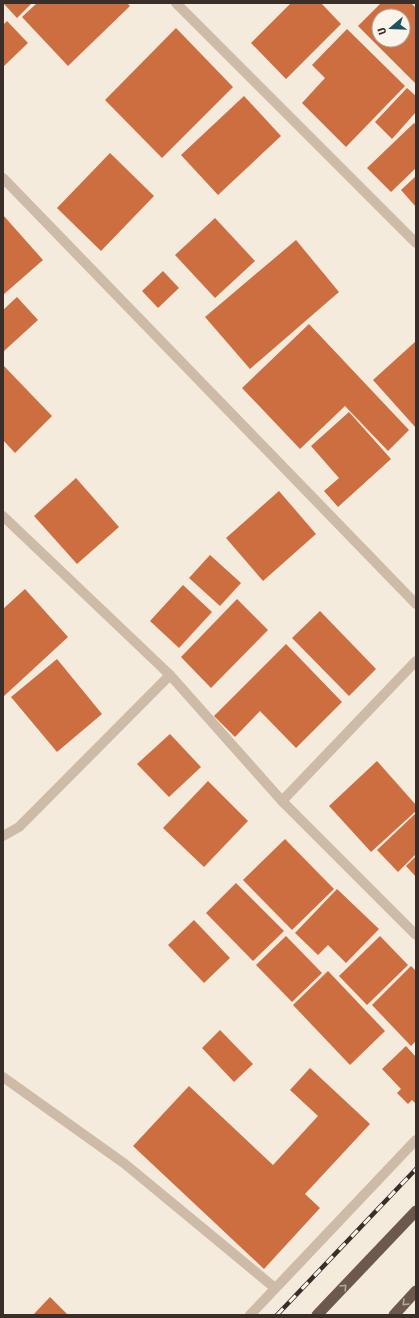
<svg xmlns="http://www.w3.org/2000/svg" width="419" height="1318" font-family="'Fira Sans Condensed',sans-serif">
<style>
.building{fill:#cd6e41;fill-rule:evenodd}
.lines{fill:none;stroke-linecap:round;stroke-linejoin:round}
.minor{stroke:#cdbba8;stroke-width:10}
.trunk{stroke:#6c584c;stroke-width:11}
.rail-casing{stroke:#392f28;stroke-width:4.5}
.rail{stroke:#fbf4ea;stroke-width:3;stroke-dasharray:9;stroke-linecap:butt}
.oneway{stroke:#b4a69b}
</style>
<rect width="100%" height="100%" fill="#f4ebdd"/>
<!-- building -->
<g class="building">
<polygon points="3,3 32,3 17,18"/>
<polygon points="37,3 127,3 130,6 68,66 22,17"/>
<polygon points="291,3 321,3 341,24 286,79 251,43"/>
<path d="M381,3H411L416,8V84L358,26ZM379,16H403V40H379Z"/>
<polygon points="7,21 28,43 3,67 3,25"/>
<polygon points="176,28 233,87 162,158 105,100"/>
<polygon points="347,29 405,86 346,147 302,103 325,78 312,65"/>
<polygon points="407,88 416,96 416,112 392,139 375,122"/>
<polygon points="244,96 281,136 218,195 181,155"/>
<polygon points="414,123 416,125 416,168 391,192 367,168"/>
<polygon points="110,153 154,196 101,251 57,208"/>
<polygon points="416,176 416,207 401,190"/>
<polygon points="3,215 43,260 3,295"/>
<polygon points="215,218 255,261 215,298 175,255"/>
<polygon points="296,240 339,292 250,369 205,317"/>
<polygon points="163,271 179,288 158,308 142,291"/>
<polygon points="17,297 38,320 4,351 3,310"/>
<polygon points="309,324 409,430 388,451 345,406 300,449 242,388"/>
<polygon points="416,341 416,428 373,380"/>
<polygon points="3,365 52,416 15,453 3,440"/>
<polygon points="349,412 391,459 338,507 324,491 339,478 311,446"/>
<polygon points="76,478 119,527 77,564 34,516"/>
<polygon points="279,491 316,534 263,581 226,538"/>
<polygon points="210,555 241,583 220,606 189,578"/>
<polygon points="183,585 212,612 179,648 150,621"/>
<polygon points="25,589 68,637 3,697 3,609"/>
<polygon points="237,599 268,630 211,688 181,657"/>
<polygon points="320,611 376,669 349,696 292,638"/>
<polygon points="286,644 342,702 296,748 260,711 235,737 214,716"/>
<polygon points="57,659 102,714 57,752 11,697"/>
<polygon points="170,734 201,767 169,797 137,764"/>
<polygon points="377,761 416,805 416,811 371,852 329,806"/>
<polygon points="208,781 248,821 204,867 163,828"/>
<polygon points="416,813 416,854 398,872 377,850"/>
<polygon points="285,839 334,889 292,930 243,880"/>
<polygon points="416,856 416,877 406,866"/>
<polygon points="236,883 284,931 253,961 206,913"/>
<polygon points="337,889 379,929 346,963 328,945 318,955 295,933"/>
<polygon points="194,920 230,958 204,983 168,945"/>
<polygon points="286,936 322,973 292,1002 256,965"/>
<polygon points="380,936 408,965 367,1005 339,976"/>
<polygon points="411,966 416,971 416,1041 411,1046 372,1005"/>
<polygon points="328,971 385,1031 350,1065 293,1005"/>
<polygon points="220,1030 253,1064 234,1082 202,1048"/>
<polygon points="406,1046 416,1057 416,1104 412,1100 408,1104 397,1093 401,1089 382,1069"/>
<polygon points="310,1068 370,1124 305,1194 320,1208 264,1269 133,1146 189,1086 273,1165 318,1116 290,1090"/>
<polygon points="50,1297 68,1315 33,1315"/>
</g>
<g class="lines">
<!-- minor -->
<g class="minor">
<polyline points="176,3 416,243"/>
<polyline points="3,178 416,604"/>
<polyline points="3,516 170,675 282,801 416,935"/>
<polyline points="282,801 416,661"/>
<polyline points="3,836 19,827 170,675"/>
<polyline points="3,1077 125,1164 275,1288"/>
<polyline points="250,1315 416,1140"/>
</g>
<!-- trunk -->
<g class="trunk">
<polyline points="317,1315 416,1211"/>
<polyline points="394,1315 416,1291"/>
</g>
<defs>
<polyline id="rail" points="277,1315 416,1169"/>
</defs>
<!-- rail casing -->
<use href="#rail" class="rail-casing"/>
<!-- rail -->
<use href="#rail" class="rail"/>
</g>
<!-- one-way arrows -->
<defs><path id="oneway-chevron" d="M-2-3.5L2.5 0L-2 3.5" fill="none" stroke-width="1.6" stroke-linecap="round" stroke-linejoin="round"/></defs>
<g class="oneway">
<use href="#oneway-chevron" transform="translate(344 1287) rotate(-46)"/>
<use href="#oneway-chevron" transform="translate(405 1303) rotate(134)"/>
</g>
<!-- border -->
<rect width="419" height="1318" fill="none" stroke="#392f28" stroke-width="8"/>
<!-- north arrow -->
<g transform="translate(391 28) rotate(251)"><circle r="19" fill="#fbf4ea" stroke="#ada59c"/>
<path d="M0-3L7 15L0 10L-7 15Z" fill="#1b545e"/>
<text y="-6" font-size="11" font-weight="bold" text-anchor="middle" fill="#392f28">U</text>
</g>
</svg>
